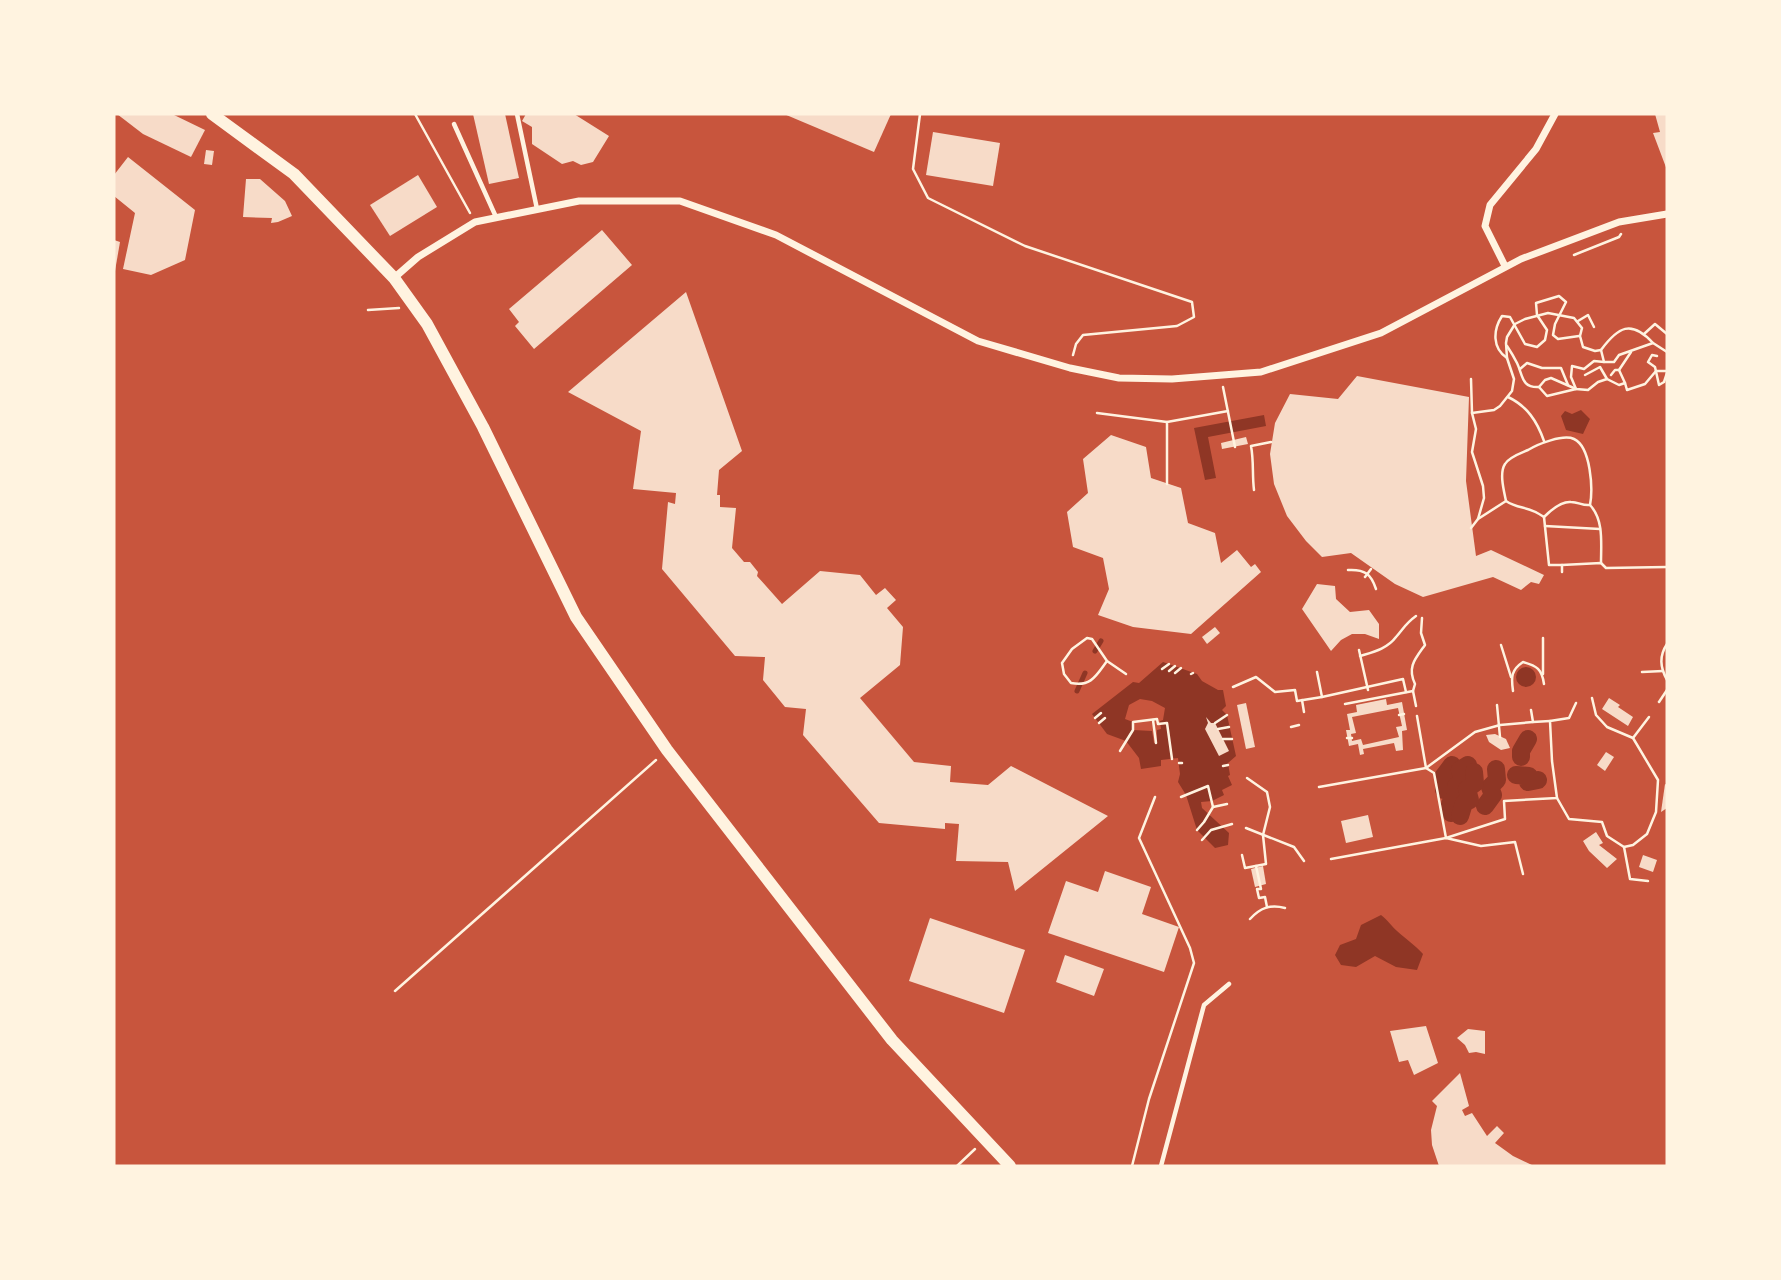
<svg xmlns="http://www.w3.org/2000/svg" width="1781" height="1280" font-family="'Archivo Narrow',sans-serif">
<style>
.water{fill:#8f3625;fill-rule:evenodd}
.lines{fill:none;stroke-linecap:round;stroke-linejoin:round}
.stream{stroke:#8f3625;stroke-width:5}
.canal{stroke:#8f3625;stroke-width:18}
.building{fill:#f7dbc8;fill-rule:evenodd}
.path{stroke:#fff3e0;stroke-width:2.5}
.service{stroke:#fff3e0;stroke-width:4.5}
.minor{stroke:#fff3e0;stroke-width:7}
.tertiary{stroke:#fff3e0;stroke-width:12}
</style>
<rect width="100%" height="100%" fill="#c8553d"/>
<!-- water -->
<g class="water">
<polygon points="1581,410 1590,419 1583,434 1566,430 1561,416 1565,411 1572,414"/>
<polygon points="1264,415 1266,426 1208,437 1216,478 1205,480 1194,428"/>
<path d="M1163,662L1197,674L1202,681L1218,690H1223L1226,706L1222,710L1227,715L1236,756L1228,763L1230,775L1228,776L1232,785L1222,790L1224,795L1212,801L1201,802L1202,808L1229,833L1228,845L1215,848L1197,830L1186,795L1178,782L1180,774L1178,758L1161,760V766L1141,769L1139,758L1126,741L1107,734L1092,714L1133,682L1139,683ZM1140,699L1152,701L1165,708L1163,720L1160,721L1161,729L1157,730V743H1154L1152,731L1133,730V722L1125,719L1129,705Z"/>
<circle cx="1526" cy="677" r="10"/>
<path d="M1381,915C1388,920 1391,926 1397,931C1406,939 1415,945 1423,954L1417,970L1396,967L1375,956L1356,967L1341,965L1335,955L1340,945L1356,939L1361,925Z"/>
</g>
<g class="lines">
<!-- stream -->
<g class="stream">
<polyline points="1095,651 1101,641"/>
<polyline points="1077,691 1085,673"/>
</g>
<!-- canal -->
<g class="canal">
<polyline points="1521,757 1521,751 1528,739"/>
<polyline points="1516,775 1529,776 1528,782 1538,780"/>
<polyline points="1444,790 1447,784 1443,777 1452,765"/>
<polyline points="1485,806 1493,795 1490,787 1497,780 1496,769"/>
<polyline points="1451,813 1450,804 1456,796 1456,786 1463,781 1460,770 1468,765"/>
<polyline points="1460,816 1464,803 1470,800 1467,789 1475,783 1474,772"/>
</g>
</g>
<!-- building -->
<g class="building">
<polygon points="117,114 172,114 205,130 191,157 143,134"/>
<polygon points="473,114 505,114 519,178 489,184"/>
<polygon points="526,114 574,114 609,136 593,162 581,165 573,161 562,164 532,144 532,127 522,121"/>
<polygon points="784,114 891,114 874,152"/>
<polygon points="1655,114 1667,114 1667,170 1653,133 1660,132"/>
<polygon points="933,132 1000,143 993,186 926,175"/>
<polygon points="206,150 214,151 212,165 204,164"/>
<polygon points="128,157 195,210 185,260 151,275 123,269 135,213 114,196 114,175"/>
<polygon points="418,175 437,207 390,236 370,205"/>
<polygon points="246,179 260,179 285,201 292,216 278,222 271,223 272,218 243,217"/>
<polygon points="602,230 632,265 534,349 515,326 519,322 509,309"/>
<polygon points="114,240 120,242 115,271 114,271"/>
<polygon points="686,292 742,451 719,470 717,495 720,495 720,507 736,508 732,548 744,562 750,562 758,572 757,576 782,604 820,571 860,575 876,595 885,588 896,600 887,608 903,627 900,665 860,698 914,762 951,766 950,782 988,785 1011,766 1108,816 1015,891 1008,862 956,861 959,824 945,823 945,829 879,823 803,735 806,709 785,707 763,680 765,657 735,656 662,569 668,502 675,504 676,493 633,489 641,431 568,392"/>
<polygon points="1357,376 1469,397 1466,481 1476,556 1491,550 1544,575 1539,584 1531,582 1521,590 1493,577 1423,597 1395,584 1351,553 1322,557 1306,541 1287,516 1274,484 1270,454 1275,423 1290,394 1338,399"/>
<polygon points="1111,435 1146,447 1151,478 1181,488 1188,523 1215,533 1221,563 1237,550 1251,567 1255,564 1261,572 1191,634 1133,627 1098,615 1109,589 1103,558 1073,547 1067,512 1088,493 1083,459"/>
<polygon points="1246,437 1248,444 1222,449 1221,443"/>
<polygon points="1317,584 1335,586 1336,599 1350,612 1369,610 1379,624 1379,639 1365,634 1352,634 1341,640 1331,651 1302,609"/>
<polygon points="1215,627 1220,633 1207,644 1202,637"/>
<polygon points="1609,698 1620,705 1618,707 1633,717 1628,726 1602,709"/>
<path d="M1386,699L1387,705L1402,702L1407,730L1402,731L1403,750L1396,751L1394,743L1363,749L1364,754L1360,755L1358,744L1349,746L1346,730H1350L1347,714L1357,712L1356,705ZM1398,708L1402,726L1396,727L1399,737L1363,745L1361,739L1352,741L1351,734L1356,733L1352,717Z"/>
<polygon points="1246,703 1255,747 1246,749 1237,705"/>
<polygon points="1206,717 1211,723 1215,723 1229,751 1219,756 1205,729 1208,723"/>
<polygon points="1495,734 1506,739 1510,748 1501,750 1489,742 1486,735"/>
<polygon points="1606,752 1614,757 1605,771 1597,765"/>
<polygon points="1665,784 1667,785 1667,808 1661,812"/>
<polygon points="1368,815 1373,837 1346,843 1341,821"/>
<polygon points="1596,832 1603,843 1599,845 1617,859 1607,868 1589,851 1583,841"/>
<polygon points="1643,855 1657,860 1653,872 1639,867"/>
<polygon points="1263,866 1266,884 1255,887 1251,869"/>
<polygon points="1105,871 1151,887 1142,914 1179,927 1164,972 1048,933 1066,881 1098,892"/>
<polygon points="930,918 1025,950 1004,1013 909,981"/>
<polygon points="1065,955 1104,969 1094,996 1056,982"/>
<polygon points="1426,1026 1438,1063 1414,1075 1408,1060 1399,1062 1390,1031"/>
<polygon points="1468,1029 1485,1031 1485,1054 1476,1052 1469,1053 1465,1045 1457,1038"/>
<polygon points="1460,1073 1469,1106 1462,1110 1465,1116 1472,1113 1487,1136 1497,1126 1504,1133 1495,1143 1513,1156 1534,1166 1439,1166 1432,1145 1431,1130 1437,1106 1432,1101"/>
</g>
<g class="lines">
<!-- path -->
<g class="path">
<polyline points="415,114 470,213"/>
<polyline points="920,114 913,169 928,198 1025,246 1192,302 1194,317 1177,326 1083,335 1076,344 1073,355"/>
<polyline points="1574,255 1619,237 1621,234"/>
<polyline points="368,310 399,308"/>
<polyline points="1578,321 1588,315 1594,327"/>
<polyline points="1644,334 1655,324 1667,334"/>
<path d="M1507,346C1511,352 1514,357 1517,363C1523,375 1521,388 1539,387L1545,380L1551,378L1576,389L1588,390L1598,382L1607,379L1619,385L1625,383L1627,390L1645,384L1656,371H1667"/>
<path d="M1601,350C1618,327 1631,319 1653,343"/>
<polyline points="1657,356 1652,355 1648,362 1655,367 1659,385 1664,382 1667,373"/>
<path d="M1507,358C1492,348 1493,330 1502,316L1510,317L1525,344L1537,347L1545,340L1547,330L1537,315L1536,303L1559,296L1566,302L1555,324L1553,335L1558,339L1579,336"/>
<polyline points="1520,369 1527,363 1542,368 1561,368 1568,385"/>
<polyline points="1619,370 1631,352"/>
<polyline points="1585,375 1600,367 1607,379"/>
<polyline points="1611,375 1615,370 1619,370 1625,383"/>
<polyline points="1471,379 1472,413 1476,429 1472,452 1483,486 1484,498 1478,519"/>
<polyline points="1223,387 1235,447"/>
<polyline points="1539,387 1547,396 1576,389 1571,377 1572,366 1584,369 1594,361 1604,362"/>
<path d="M1508,397C1527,406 1537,421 1544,441"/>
<polyline points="1097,413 1167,422"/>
<polyline points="1472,413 1494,410 1500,406 1512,391 1514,379 1507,358 1506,343 1507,337 1515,324 1525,319 1548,313 1574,318 1582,328 1580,336 1583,347 1595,351 1601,350 1604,362 1614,362 1619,355 1653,343 1667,352"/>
<polyline points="1167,484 1167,422 1228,411"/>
<path d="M1254,490C1252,474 1254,462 1251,446L1271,442"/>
<path d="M1544,517C1551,510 1561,501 1571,502C1579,502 1582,506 1590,505"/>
<polyline points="1545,526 1600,529"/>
<polyline points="1471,528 1478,519 1506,501"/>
<path d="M1562,565H1549L1544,517C1528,505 1519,510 1506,501C1504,491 1499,473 1505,464C1509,457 1521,453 1528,450C1538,444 1563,434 1574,439C1591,447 1593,489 1590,505C1604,520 1601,543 1601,563"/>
<path d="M1348,570C1365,569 1371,574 1376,589"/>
<polyline points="1562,572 1562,565 1601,563 1606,568 1667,567"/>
<polyline points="1365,577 1371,569"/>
<path d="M1667,644C1659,656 1660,667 1667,680"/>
<polyline points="1501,645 1511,677"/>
<polyline points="1359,650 1368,690"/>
<path d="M1360,656C1373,652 1387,649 1396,637C1403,629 1406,623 1416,616"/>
<path d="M1107,661C1096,676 1091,687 1071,683L1064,674L1062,663L1072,649L1087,638L1092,639L1107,661L1126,674"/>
<polyline points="1162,669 1169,664"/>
<polyline points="1169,671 1175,666"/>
<polyline points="1642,672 1663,671"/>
<polyline points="1175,673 1181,668"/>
<polyline points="1191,674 1193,673"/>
<polyline points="1543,674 1543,638"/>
<polyline points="1233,687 1256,677 1275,692 1295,690 1297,701 1322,697 1317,672"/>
<path d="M1513,691C1511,677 1511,670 1523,662C1537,666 1542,669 1544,684"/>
<polyline points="1322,697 1403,679 1406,692"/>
<polyline points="1302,700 1304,712"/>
<polyline points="1659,702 1667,690"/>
<polyline points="1345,704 1413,691"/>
<polyline points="1497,705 1500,737"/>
<path d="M1416,706L1413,691L1415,684C1407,667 1415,659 1425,645L1421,633L1422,618"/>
<polyline points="1399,715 1404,714"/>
<polyline points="1417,716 1426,768 1434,773 1446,838 1505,819 1504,801 1557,798 1552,761 1550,721 1569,718 1576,703"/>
<polyline points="1095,718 1101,713"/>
<polyline points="1153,720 1156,743"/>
<polyline points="1533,722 1550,721"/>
<polyline points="1099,723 1105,718"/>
<polyline points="1215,723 1227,715"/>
<polyline points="1291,727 1299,725"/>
<polyline points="1218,729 1229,727"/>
<polyline points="1347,738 1352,738"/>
<polyline points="1633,738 1649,717"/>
<polyline points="1223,739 1232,739"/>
<polyline points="1120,751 1133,730 1133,722 1157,719 1158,724 1167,723 1172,759"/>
<polyline points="1179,763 1182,763"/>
<polyline points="1223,766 1228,765"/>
<polyline points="1319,787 1426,768 1475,732 1500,725 1533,722 1531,710"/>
<polyline points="1181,797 1208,786 1213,807"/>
<polyline points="1557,798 1569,819 1602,822 1607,836 1624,847 1633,845 1647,834 1656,812 1658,780 1633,738 1607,727 1596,715 1592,698"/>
<polyline points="1246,828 1294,847 1304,861"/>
<polyline points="1197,830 1204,822 1213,807 1227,804"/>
<polyline points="1202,840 1211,830 1232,824"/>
<polyline points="1624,847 1630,879 1648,881"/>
<polyline points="1242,855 1245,868 1266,864 1263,835 1270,807 1267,792 1247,778"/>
<polyline points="1331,859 1446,838 1481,846 1515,842 1523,874"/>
<polyline points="1256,866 1261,889 1257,889 1259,898 1265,897 1267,907"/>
<path d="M1250,919C1260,908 1270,904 1285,908"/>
<polyline points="395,991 656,760"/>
<polyline points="957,1166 975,1149"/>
<polyline points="1132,1166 1149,1099 1194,963 1190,948 1139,838 1155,797"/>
</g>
<!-- service -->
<g class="service">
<polyline points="517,114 537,209"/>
<polyline points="454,124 496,217"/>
<polyline points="1161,1166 1204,1005 1229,984"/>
</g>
<!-- minor -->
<g class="minor">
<polyline points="1505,266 1485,226 1490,205 1536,149 1555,114"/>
<polyline points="394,278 418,257 475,222 579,201 680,201 776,235 978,341 1070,368 1119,378 1172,379 1261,372 1381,333 1521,259 1619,222 1667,214"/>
</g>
<!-- tertiary -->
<polyline class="tertiary" points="212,114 294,174 394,278 427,324 483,427 576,617 667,750 892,1040 1010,1166"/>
</g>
<!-- border -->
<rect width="1781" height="1280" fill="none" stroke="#fff3e0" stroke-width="231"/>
</svg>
